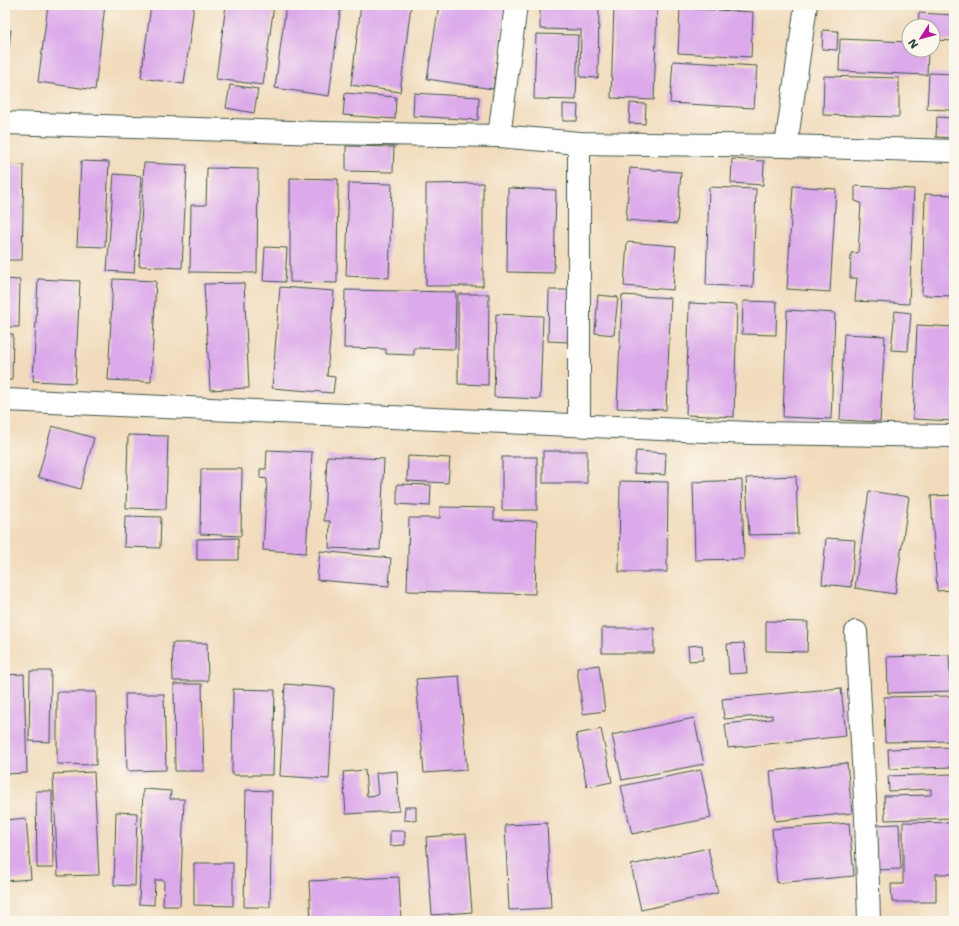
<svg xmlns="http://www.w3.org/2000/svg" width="959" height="926" font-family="'Shantell Sans',sans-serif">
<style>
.building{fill:#dca9eb}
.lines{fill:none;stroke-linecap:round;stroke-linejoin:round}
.minor-casing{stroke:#3e5548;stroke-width:24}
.minor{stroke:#fff;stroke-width:22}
</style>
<rect width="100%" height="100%" fill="#fbf7ec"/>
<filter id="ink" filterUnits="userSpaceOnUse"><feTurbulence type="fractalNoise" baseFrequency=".025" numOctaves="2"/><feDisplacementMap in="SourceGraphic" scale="8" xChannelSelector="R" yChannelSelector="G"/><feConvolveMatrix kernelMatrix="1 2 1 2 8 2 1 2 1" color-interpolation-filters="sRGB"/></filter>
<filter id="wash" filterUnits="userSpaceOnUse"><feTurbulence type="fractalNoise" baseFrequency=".012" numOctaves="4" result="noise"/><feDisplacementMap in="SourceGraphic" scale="16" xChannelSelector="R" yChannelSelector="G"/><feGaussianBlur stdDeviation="0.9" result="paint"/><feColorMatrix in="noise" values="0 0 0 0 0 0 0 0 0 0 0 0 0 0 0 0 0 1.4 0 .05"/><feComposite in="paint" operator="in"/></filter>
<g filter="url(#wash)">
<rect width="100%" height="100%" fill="#f1dbbc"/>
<g id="blocks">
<!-- building -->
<g class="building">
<polygon points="48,5 105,5 95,90 38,82"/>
<polygon points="151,5 194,5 184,84 141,78"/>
<polygon points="226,5 274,5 263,85 216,79"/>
<polygon points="286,5 341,5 329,96 275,88"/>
<polygon points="361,5 411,5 400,92 351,85"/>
<polygon points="439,5 506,5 493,89 427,79"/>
<polygon points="540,5 599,5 598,78 580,77 581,30 540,29"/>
<polygon points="614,5 657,5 654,100 611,98"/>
<polygon points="680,8 753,12 751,57 678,53"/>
<polygon points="919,13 954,15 954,41 933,40 933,26 918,26"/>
<polygon points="5,29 11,30 6,69 5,69"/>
<polygon points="823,30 838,31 837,50 822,49"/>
<polygon points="536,34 578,35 576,100 534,99"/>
<polygon points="840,39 909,42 909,50 928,50 927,75 839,71"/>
<polygon points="673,61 757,66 754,108 670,103"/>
<polygon points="929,73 953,74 951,110 927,109"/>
<polygon points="824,76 899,78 899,117 823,115"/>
<polygon points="230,85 258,89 254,113 226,108"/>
<polygon points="345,93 396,97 395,119 343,115"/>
<polygon points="414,93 479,97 478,120 413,116"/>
<polygon points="630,103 646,104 645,124 629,123"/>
<polygon points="563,104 578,105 577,121 563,121"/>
<polygon points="937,117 954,118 954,138 936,137"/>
<polygon points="346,146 394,147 393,172 346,171"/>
<polygon points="732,159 764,161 763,185 731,183"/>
<polygon points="81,161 109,162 105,247 77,246"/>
<polygon points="144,163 187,165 182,268 139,266"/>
<polygon points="5,164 24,165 22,260 5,260"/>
<polygon points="207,168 258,169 257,273 190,272 191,205 206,205"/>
<polygon points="630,168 681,172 677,224 626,220"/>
<polygon points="114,174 141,176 134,273 107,271"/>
<polygon points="290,178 338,179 337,283 290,282"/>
<polygon points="349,183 392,184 389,278 346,276"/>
<polygon points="483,183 483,286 426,286 426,184"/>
<polygon points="793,186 836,189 830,292 787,289"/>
<polygon points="855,186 914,189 909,304 855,301 857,278 850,278 851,253 858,253 861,203 855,201"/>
<polygon points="709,187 756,189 753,287 706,285"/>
<polygon points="508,188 556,190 554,273 507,272"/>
<polygon points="925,194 954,195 954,296 922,295"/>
<polygon points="627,242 676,246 673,290 624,286"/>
<polygon points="265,247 287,248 285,282 263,281"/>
<polygon points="5,279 20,280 19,327 5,327"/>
<polygon points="38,279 80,281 75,383 33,381"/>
<polygon points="113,279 156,281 151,382 108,380"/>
<polygon points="244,283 249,388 210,390 204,284"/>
<polygon points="280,287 334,291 327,376 335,377 333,393 272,388"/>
<polygon points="345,290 456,292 455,349 414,348 414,355 386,354 386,349 344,348"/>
<polygon points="549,290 571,290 569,342 548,341"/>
<polygon points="458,294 489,294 488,385 458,384"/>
<polygon points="598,295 618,297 614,335 595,333"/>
<polygon points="622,295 671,298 666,410 617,408"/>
<polygon points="743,301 777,302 776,335 742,334"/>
<polygon points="689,303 737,305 734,417 686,415"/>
<polygon points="787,310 835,313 831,419 783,417"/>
<polygon points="895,311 911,313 908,351 891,350"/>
<polygon points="496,314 543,316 540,399 494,397"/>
<polygon points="917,325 954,327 954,421 913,419"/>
<polygon points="5,334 13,334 12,380 5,380"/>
<polygon points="844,334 885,336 880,422 840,420"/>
<polygon points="52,426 94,438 80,489 38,477"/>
<polygon points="128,435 168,436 166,509 126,508"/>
<polygon points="267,450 312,452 306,553 263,550 267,479 260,478 260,469 266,469"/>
<rect x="543" y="451" width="44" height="32"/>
<polygon points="636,451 666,453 665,475 634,473"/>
<polygon points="327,456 384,459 380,550 329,548 330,521 324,521"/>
<polygon points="408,456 450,458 448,483 407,481"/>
<rect x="502" y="457" width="35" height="53"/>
<polygon points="201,469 242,469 241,536 200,534"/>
<polygon points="796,476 798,534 749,535 746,478"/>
<polygon points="742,480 744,559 695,560 693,482"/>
<polygon points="620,481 668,482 667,572 619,572"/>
<polygon points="397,484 431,485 430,506 397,504"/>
<polygon points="869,491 909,497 895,594 855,588"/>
<polygon points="954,495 954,590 937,591 931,496"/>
<polygon points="440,507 494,508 494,520 537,521 535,594 407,591 409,518 440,518"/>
<polygon points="125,516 161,517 160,548 124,547"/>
<polygon points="238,538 238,560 197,560 197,539"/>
<polygon points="826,538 855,540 851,587 822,584"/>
<polygon points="320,551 391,558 389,586 317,580"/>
<polygon points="766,621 808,622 807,652 766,651"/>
<rect x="602" y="628" width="52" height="25"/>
<polygon points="172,643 207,643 208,681 173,681"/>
<polygon points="744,643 747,673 729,674 727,644"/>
<polygon points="702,645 703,660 689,661 688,646"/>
<polygon points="949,655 951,691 888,693 887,657"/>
<polygon points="599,665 605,711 583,714 577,668"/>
<polygon points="30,671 51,671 50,742 29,741"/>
<polygon points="24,674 27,773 5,774 5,675"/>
<polygon points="459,676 467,770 424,773 416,679"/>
<polygon points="174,684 202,684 204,771 175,771"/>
<polygon points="285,684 334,688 329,779 280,776"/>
<polygon points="841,688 846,736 728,748 725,724 772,719 772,715 724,719 722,699"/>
<polygon points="233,689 275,690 273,775 232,775"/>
<polygon points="57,692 96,692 96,765 57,764"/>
<polygon points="125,694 164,694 166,770 127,771"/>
<polygon points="954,696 954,741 885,742 884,697"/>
<polygon points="694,718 704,764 622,780 612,735"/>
<polygon points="601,729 612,782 587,787 576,734"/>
<polygon points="954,747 954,767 889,769 888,749"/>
<polygon points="847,763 852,813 775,821 770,771"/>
<polygon points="365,770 367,796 378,795 376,773 397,771 399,811 346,814 343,772"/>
<polygon points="701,770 711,818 632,834 621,786"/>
<polygon points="94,772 99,875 58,876 53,774"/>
<polygon points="954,774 954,818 885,820 884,796 931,795 931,789 889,791 888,776"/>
<polygon points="143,789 171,791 170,799 184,799 180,906 163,906 164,880 155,880 154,905 139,904"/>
<polygon points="246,790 272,791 270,907 244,907"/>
<polygon points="36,791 52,791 53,868 37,868"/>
<polygon points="405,807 416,807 416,821 404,820"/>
<polygon points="116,812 137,813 135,886 114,885"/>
<polygon points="26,818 31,879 5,881 5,820"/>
<polygon points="903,822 954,823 954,874 936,874 936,902 892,902 891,884 903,884"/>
<polygon points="547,823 551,908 509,910 505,825"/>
<polygon points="849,823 854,876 777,883 772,829"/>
<polygon points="899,824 901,869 875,870 874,825"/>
<polygon points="390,831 405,831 405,845 390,846"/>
<polygon points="466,834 472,912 432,915 426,837"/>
<polygon points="708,848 718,893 641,910 631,865"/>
<polygon points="194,863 233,863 233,906 194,905"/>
<polygon points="399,877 401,921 311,921 309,881"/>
</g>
</g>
</g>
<g filter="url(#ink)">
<use href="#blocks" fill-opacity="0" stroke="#3e5548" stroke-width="1"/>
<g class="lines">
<defs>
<g id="minor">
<polyline points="5,123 322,133 499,136 579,143 786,146 954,151"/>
<polyline points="499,136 516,5"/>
<polyline points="579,143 579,425"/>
<polyline points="786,146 806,5"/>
<polyline points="5,400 750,433 954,436"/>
<polyline points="856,632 866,817 869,921"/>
</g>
</defs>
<!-- minor casing -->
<use href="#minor" class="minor-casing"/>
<!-- minor -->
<use href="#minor" class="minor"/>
</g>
</g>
<!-- margin -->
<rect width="959" height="926" fill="none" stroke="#fbf7ec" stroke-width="20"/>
<!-- north arrow -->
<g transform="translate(921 38) rotate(234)"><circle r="19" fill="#fbf7ec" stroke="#a3ada2"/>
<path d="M0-3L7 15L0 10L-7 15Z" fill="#b5179e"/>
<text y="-6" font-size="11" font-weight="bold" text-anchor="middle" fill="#1f3d34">N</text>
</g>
</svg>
